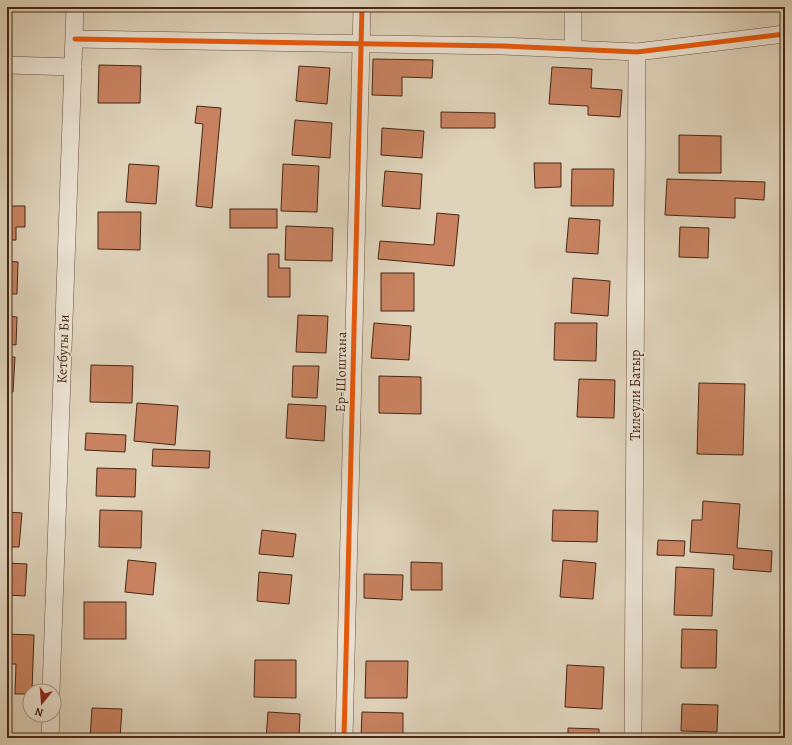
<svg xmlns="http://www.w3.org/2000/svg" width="792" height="745" font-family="Alegreya,serif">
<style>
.building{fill:#c88260;stroke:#472714}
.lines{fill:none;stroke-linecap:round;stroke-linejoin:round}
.minor-casing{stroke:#6d523e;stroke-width:18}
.minor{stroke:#eae2d2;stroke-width:17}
.cycleway-casing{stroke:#eae2d2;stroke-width:8}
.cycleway{stroke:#e8590c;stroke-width:5}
.labels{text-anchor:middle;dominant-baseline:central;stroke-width:3;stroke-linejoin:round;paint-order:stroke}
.street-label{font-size:14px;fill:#472714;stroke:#eae2d2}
</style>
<rect width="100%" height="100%" fill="#dfd3ba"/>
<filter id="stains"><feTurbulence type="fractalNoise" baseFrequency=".005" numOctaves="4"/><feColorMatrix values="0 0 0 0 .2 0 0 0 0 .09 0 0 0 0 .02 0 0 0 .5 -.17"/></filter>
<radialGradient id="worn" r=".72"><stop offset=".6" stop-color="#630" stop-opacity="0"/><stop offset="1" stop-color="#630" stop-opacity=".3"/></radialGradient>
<!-- building -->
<g class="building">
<polygon points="373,59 433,60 432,78 402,77 402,96 372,95"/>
<polygon points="99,65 141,66 140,103 98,103"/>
<polygon points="299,66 330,68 327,104 296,101"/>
<polygon points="552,67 592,69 591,88 622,90 620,117 588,115 588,106 549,104"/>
<polygon points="783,71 785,71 785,138 781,138"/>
<polygon points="197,106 221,108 212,208 196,206 203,124 195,123"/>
<polygon points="441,112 495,113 495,128 441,128"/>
<polygon points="295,120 332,123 330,158 292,155"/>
<polygon points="382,128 424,131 422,158 381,155"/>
<polygon points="679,135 721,136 721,173 679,173"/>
<polygon points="534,163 561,163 561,187 535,188"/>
<polygon points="129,164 159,166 156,204 126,202"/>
<polygon points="283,164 319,166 317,212 281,211"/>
<polygon points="572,169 614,169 613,206 571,206"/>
<polygon points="385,171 422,174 420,209 382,206"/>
<polygon points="667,179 765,182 764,200 735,198 735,218 665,215"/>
<polygon points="7,206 25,206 25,227 16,227 16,240 7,240"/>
<rect x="230" y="209" width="47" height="19"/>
<polygon points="98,212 141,212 140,250 98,249"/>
<polygon points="437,213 459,215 454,266 378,259 380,241 434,245"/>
<polygon points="569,218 600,220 598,254 566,252"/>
<polygon points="286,226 333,228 332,261 285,260"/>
<polygon points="680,227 709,228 708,258 679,257"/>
<polygon points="268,254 279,254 279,268 290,268 290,297 268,297"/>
<polygon points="7,261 18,262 17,294 7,294"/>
<rect x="381" y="273" width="33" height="38"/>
<polygon points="573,278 610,281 608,316 571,313"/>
<polygon points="298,315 328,316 326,353 296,352"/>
<polygon points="7,316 17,317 16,345 7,344"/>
<polygon points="374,323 411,326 409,360 371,358"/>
<polygon points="555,323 597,323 596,361 554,360"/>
<polygon points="7,357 15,357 13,392 7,391"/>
<polygon points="91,365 133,366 132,403 90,402"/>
<polygon points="293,366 319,366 317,398 292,397"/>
<polygon points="379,376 421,377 421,414 379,413"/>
<polygon points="579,379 615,380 614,418 577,417"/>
<polygon points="699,383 745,384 743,455 697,454"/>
<polygon points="137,403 178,406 175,445 134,441"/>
<polygon points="288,404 326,406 324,441 286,438"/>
<polygon points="86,433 126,435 125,452 85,450"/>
<polygon points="153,449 210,451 209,468 152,466"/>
<polygon points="7,453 10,453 7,494"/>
<polygon points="97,468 136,469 135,497 96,496"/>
<polygon points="703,501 740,504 737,548 772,551 771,572 733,569 734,555 690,552 692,520 702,520"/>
<polygon points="100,510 142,511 141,548 99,547"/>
<polygon points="553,510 598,511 597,542 552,541"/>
<polygon points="7,512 22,513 19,547 7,547"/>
<polygon points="262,530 296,534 293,557 259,554"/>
<polygon points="658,540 685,541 684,556 657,555"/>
<polygon points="128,560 156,563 153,595 125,592"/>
<polygon points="563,560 596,563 593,599 560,597"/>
<polygon points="411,562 442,563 442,590 411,590"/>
<polygon points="7,563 27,564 25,596 7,595"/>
<polygon points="676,567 714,569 712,616 674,615"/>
<polygon points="259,572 292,575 289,604 257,601"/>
<polygon points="364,574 403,575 402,600 364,598"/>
<rect x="84" y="602" width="42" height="37"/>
<polygon points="682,629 717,630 716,668 681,668"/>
<polygon points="7,634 34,635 32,691 30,691 30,694 15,694 16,664 7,664"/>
<polygon points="255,660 296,660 296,698 254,697"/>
<polygon points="366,661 408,661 407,698 365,698"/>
<polygon points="567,665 604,667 602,709 565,707"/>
<polygon points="682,704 718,705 717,732 681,731"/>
<polygon points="92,708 122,709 120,738 90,738"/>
<polygon points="268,712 300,714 299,738 266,738"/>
<polygon points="362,712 403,713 403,738 361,738"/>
<polygon points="568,728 599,729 599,738 568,738"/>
</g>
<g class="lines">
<defs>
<g id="minor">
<polyline points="573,7 573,48"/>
<polyline points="75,39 502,46 637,52 785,34"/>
<polyline points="7,65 73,67"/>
<polyline points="51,691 75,7"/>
<polyline points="50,738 51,715"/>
<polyline points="344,738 362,7"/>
<polyline points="633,738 637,52"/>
</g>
</defs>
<!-- minor casing -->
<use href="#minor" class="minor-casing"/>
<!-- minor -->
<use href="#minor" class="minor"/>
<defs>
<g id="cycleway">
<polyline points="75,39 502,46 637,52 785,34"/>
<polyline points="344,738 362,7"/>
</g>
</defs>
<!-- cycleway casing -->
<use href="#cycleway" class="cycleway-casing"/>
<!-- cycleway -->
<use href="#cycleway" class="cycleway"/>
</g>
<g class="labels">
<!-- street labels -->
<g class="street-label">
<text transform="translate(63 349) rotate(-88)">Кетбугы Би</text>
<text transform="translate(341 372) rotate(-89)">Ер-Шоштана</text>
<text transform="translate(635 395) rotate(-90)">Тилеули Батыр</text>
</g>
</g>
<!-- margin -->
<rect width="792" height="745" fill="none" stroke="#dfd3ba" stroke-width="24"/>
<rect x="8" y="8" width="776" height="729" fill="none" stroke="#472714" stroke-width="2"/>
<rect x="12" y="12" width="768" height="721" fill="none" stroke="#472714"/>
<!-- north arrow -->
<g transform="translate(42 703) rotate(197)"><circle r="19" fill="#eae2d2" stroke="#a99786"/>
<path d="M0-3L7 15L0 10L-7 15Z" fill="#8f2418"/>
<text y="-6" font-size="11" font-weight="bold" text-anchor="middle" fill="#472714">N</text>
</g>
<rect width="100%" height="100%" filter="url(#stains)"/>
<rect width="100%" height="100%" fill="url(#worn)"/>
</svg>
